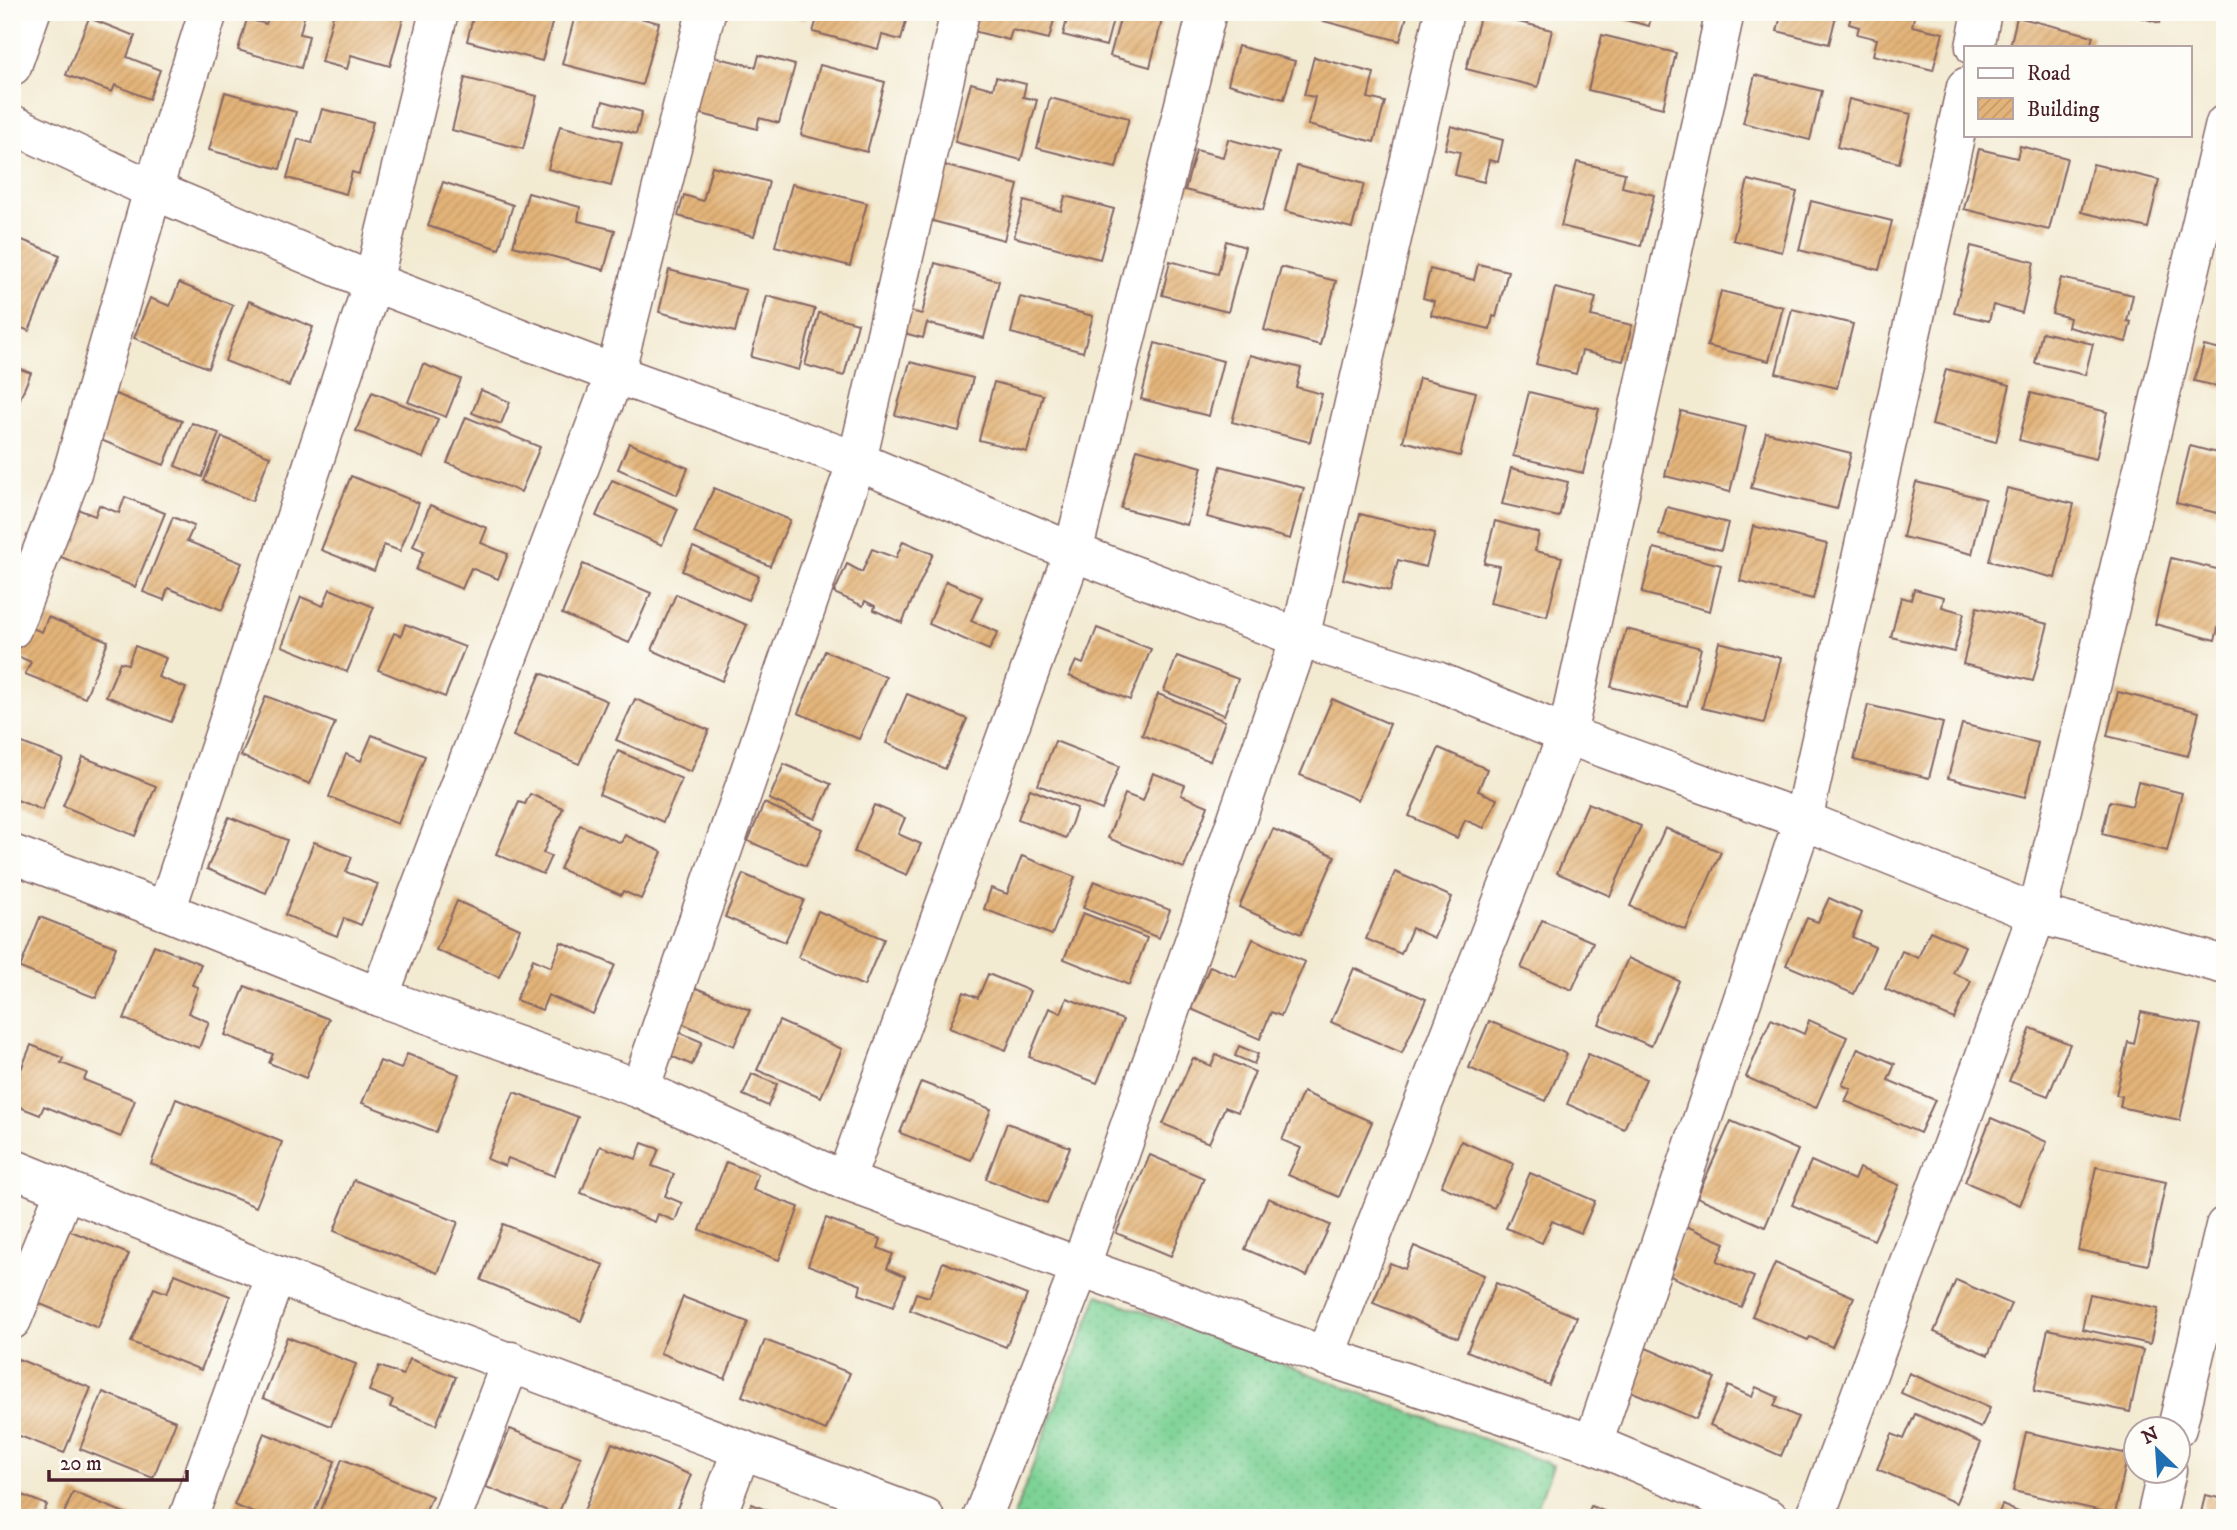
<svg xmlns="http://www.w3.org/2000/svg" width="2237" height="1530" font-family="'IM FELL DW Pica',serif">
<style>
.grass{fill:url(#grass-dots);stroke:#647860;stroke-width:2}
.building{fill:url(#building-hatch)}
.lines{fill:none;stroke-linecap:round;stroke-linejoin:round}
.minor-casing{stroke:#856665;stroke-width:41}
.tertiary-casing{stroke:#856665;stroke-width:41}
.minor{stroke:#fff;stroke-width:38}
.tertiary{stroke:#fff;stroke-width:38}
</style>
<defs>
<pattern id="grass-dots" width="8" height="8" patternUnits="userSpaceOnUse" patternTransform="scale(1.75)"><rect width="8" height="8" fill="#7dd295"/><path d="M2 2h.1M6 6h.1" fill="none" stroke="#6eb481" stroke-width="1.8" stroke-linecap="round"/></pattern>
<pattern id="building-hatch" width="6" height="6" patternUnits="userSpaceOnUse" patternTransform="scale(1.75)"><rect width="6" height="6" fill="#e3b479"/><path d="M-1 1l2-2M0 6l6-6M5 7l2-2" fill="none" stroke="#c49a69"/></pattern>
</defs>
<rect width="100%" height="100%" fill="#fdfcf7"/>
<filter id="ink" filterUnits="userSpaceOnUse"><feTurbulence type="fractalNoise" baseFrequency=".0143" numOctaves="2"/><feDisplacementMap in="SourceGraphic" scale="14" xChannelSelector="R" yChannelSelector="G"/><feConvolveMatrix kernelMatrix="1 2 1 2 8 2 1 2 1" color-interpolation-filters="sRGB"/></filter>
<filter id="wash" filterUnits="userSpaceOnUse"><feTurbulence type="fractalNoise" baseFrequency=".00686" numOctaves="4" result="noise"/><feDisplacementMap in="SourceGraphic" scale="28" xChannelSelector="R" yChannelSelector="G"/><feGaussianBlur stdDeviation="1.57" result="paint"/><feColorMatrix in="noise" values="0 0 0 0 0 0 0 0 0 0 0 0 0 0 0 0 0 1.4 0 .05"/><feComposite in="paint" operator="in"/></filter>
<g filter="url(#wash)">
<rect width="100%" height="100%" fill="#f3ead2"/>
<!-- grass -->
<polygon class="grass" points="1098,1295 1553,1465 1533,1518 1013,1518"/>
<g id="blocks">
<!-- building -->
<g class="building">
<polygon points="270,12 305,13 300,34 309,36 301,68 238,50 247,19 266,24"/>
<polygon points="334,12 405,12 390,66 351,55 347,69 321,62"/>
<polygon points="494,12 555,12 542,61 467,41 474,13 492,18"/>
<polygon points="576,12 618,12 659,23 642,85 562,64"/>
<polygon points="780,12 807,12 805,20"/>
<polygon points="819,12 905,12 908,13 901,40 882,35 878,49 813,32"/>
<polygon points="974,12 1056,12 1049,39 1012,30 1009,40 969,30"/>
<polygon points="1069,12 1115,12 1106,46 1063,35"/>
<polygon points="1122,12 1164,12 1150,67 1110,56"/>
<polygon points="1280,12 1301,12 1300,18"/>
<polygon points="1313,12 1408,12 1400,41 1312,18"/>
<polygon points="1606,12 1652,12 1649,26 1606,15"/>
<polygon points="1782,12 1837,12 1829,44 1777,31"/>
<polygon points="1852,12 1915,13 1912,26 1943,33 1933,70 1873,55 1877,39 1857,34 1859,27 1849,24"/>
<polygon points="2122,12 2163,12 2160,23"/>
<polygon points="2177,12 2200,12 2198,18"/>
<polygon points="1481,13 1552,30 1538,87 1466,69"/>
<polygon points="2017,17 2093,36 2090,47 2010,47"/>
<polygon points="89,18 135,36 127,57 160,70 149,99 115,85 112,92 66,75"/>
<polygon points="1602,35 1676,53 1663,108 1588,90"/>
<polygon points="1238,46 1295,61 1284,99 1228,84"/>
<polygon points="706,55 756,67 759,55 795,65 779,123 759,118 757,129 691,111"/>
<polygon points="1314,57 1374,73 1368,98 1385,102 1374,142 1308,125 1315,97 1304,95"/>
<polygon points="820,65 885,82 867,152 801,135"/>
<polygon points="1755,75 1822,91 1810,140 1743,123"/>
<polygon points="996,77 1026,84 1023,97 1037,100 1021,160 955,142 971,83 993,89"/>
<polygon points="465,78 537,96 523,149 452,130"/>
<polygon points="225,92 296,112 280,169 209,150"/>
<polygon points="1050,98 1129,118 1116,168 1037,148"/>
<polygon points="1849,99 1911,114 1899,163 1837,147"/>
<polygon points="603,101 642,112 636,134 597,123"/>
<polygon points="322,109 373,122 359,174 352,172 346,194 287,178 298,139 312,143"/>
<polygon points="560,126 622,142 611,186 548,169"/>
<polygon points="1451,126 1503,140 1498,162 1489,160 1484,182 1455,175 1460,152 1445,149"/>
<polygon points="1228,139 1279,153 1263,210 1185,190 1196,150 1223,157"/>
<polygon points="2020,146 2067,158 2049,230 1964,209 1979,149 2017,158"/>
<polygon points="1577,162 1625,173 1622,187 1654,195 1641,246 1561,226"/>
<polygon points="2093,164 2159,180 2148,228 2081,212"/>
<polygon points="943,165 1018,185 1004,240 929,220"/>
<polygon points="712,166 769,182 754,236 678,216 684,195 703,201"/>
<polygon points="1297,166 1364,184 1352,228 1285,211"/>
<polygon points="1748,180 1797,192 1782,252 1733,240"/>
<polygon points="443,182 513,205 499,249 428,226"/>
<polygon points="792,184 867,203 850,266 775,246"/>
<polygon points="528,193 580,207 578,221 615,230 604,270 513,246"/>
<polygon points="1065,196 1114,209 1100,259 1014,237 1024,201 1061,211"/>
<polygon points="1811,201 1892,221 1879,270 1799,250"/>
<polygon points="12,236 60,255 29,331 12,324"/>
<polygon points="1226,241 1245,247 1228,312 1162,295 1170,261 1218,274"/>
<polygon points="1971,246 2034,262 2022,313 1993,305 1989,321 1954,313"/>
<polygon points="935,263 999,281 984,338 927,323 923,338 900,332 906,310 922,314"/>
<polygon points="1478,264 1508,271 1496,317 1493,316 1490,329 1431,315 1434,301 1423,298 1430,269 1474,280"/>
<polygon points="1281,267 1336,281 1320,345 1264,330"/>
<polygon points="669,270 746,290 735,332 659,312"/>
<polygon points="2061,278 2133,295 2127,321 2131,322 2126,342 2068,327 2070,318 2052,313"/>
<polygon points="179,283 233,305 208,368 134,338 150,298 170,306"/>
<polygon points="1555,288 1596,298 1591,316 1632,325 1623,361 1582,351 1576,374 1536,364"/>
<polygon points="1721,291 1783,307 1769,361 1707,346"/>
<polygon points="767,296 815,309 799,370 751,357"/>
<polygon points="1020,297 1093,316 1083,352 1011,333"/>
<polygon points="249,301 313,327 289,386 225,361"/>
<polygon points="1792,309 1853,324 1837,388 1776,373"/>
<polygon points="819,313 858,323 844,376 805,365"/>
<polygon points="2042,332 2093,344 2085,375 2035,363"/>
<polygon points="1155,343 1223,361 1209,416 1141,399"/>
<polygon points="2204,346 2225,351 2225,388 2194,381"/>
<polygon points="1250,355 1301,368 1296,387 1322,394 1310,442 1232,422"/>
<polygon points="910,362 973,378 959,431 895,415"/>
<polygon points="423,364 461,379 446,417 408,402"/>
<polygon points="12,366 31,373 12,417"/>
<polygon points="1946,369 2010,385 1996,442 1932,425"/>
<polygon points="1419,378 1476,392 1460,456 1403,441"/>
<polygon points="994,382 1043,395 1027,452 979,440"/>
<polygon points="481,390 510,402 501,424 472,413"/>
<polygon points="372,392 438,419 423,458 356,431"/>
<polygon points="1529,392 1599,409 1583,473 1513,456"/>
<polygon points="2031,393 2107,412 2096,459 2019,440"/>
<polygon points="116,394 182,421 164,465 98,439"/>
<polygon points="1681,411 1746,427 1730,492 1665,476"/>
<polygon points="466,417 540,447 521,492 447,463"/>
<polygon points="192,423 219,433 202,477 175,466"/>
<polygon points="1766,432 1851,453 1837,509 1751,488"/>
<polygon points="222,437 270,456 252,501 204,481"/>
<polygon points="629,443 688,468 677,495 618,469"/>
<polygon points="2190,446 2225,455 2225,515 2176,503"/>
<polygon points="1137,449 1202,467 1187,525 1121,508"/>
<polygon points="1221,466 1304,488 1290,539 1207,517"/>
<polygon points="1511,468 1568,482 1559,517 1502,504"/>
<polygon points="351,476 419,503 400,551 384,545 374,571 321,550"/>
<polygon points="612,480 678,509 662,545 596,516"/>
<polygon points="1916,482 1985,499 1972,554 1903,537"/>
<polygon points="714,488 790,520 770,566 694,533"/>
<polygon points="2007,488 2074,504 2055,578 1989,561"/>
<polygon points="125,497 165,513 135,587 56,555 75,508 95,516 99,505 119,513"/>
<polygon points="430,505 487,528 481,543 508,554 498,579 471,568 462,589 416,570 424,551 413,546"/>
<polygon points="1667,507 1728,523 1721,550 1659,535"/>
<polygon points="1360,514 1435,533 1426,567 1398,560 1390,591 1343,579"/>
<polygon points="173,517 194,526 187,541 242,563 222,610 168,588 164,600 143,592"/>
<polygon points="1495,521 1539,533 1535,551 1562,557 1547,616 1490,603 1499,566 1484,563"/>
<polygon points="1753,526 1827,544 1813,599 1740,581"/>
<polygon points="903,541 933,554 902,623 874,610 875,606 865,601 863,606 834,593 847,564 862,572 872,549 896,558"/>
<polygon points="693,547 759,576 748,600 682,571"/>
<polygon points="1654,548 1721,565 1710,611 1642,593"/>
<polygon points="2171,558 2225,571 2225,602 2215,640 2155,624"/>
<polygon points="583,564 651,593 629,643 562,614"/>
<polygon points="946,581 982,597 971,621 998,632 989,650 929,624"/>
<polygon points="330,589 374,607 347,672 282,646 301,597 323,606"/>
<polygon points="1914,589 1944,597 1942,607 1964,613 1954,652 1891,637 1901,597 1911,600"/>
<polygon points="676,594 747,625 722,681 652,650"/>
<polygon points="1977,607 2048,624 2033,681 1963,664"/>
<polygon points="48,617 108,641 85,698 25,674 31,662 13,654 25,625 42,632"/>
<polygon points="405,624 465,647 445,697 378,670 394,633 401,636"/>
<polygon points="1097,628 1151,649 1130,700 1069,676 1076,661 1083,664"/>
<polygon points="1626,629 1701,648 1687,706 1611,687"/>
<polygon points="1719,642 1781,658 1764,723 1702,708"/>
<polygon points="135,646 166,658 158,677 186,688 171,722 106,696 120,662 128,664"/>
<polygon points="825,651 886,677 859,739 798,713"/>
<polygon points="1177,656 1238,679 1224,715 1164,691"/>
<polygon points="541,673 607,701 579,764 513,736"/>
<polygon points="2118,692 2199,712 2188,756 2107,736"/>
<polygon points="907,694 967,719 945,769 886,743"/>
<polygon points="1158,694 1225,721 1210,761 1142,735"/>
<polygon points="266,696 335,723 310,784 241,756"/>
<polygon points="635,699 709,730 691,772 616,740"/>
<polygon points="1332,699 1390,724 1358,800 1300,775"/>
<polygon points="1868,705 1943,723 1929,778 1854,760"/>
<polygon points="1962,724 2038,743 2025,797 1948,778"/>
<polygon points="372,735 425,756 398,824 329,797 346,754 361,761"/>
<polygon points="12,739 63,759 42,810 12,798"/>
<polygon points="1055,741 1119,766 1102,810 1038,785"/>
<polygon points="1439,748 1487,769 1478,791 1497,799 1484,828 1465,820 1457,838 1409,816"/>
<polygon points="618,751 682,779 663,822 599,794"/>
<polygon points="83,757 156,786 135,836 63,806"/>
<polygon points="784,764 831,784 815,819 769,799"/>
<polygon points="1153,773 1185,785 1181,795 1208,806 1184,868 1108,838 1125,794 1143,801"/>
<polygon points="2138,782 2182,793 2167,851 2102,834 2110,801 2132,806"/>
<polygon points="1030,789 1077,808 1066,838 1018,819"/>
<polygon points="530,794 563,808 543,853 551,856 543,874 496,854 519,802 525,804"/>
<polygon points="764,803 823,829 806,866 748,841"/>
<polygon points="1588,803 1641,826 1610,896 1557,873"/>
<polygon points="874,805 905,818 898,834 921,844 907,875 854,852"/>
<polygon points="229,817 287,840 266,893 207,869"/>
<polygon points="580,825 621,843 625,835 662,852 641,899 623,891 621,895 560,869"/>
<polygon points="1665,828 1721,852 1686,930 1630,906"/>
<polygon points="1273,829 1335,856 1301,934 1239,907"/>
<polygon points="314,842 352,857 346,872 378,884 361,925 344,918 337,936 285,915"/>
<polygon points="1022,856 1075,877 1052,935 984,909 991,888 1007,894"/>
<polygon points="1395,872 1452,897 1434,938 1412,928 1401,954 1366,939"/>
<polygon points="743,874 804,900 785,942 725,917"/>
<polygon points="1094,881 1170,910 1159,938 1083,908"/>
<polygon points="1829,898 1862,913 1852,937 1875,947 1854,994 1786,965 1807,918 1818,922"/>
<polygon points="457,901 520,929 499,977 436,950"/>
<polygon points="818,911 884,939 864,986 798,957"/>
<polygon points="1083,913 1147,938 1129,985 1064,959"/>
<polygon points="40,917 116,947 96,998 20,968"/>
<polygon points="1542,920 1593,942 1572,990 1521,968"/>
<polygon points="1930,931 1965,946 1953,973 1971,981 1954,1019 1885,989 1902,951 1918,958"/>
<polygon points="1253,939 1305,962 1281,1016 1271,1012 1260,1039 1191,1009 1210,966 1236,977"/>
<polygon points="561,942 615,965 593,1014 548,995 542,1010 516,1000 533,959 551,967"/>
<polygon points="154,945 201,964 192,985 198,987 188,1013 209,1022 199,1048 124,1019"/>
<polygon points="1628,958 1679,981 1651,1046 1599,1024"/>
<polygon points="1354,968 1426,999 1402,1053 1331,1022"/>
<polygon points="988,974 1030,991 1006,1050 949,1028 964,992 978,998"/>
<polygon points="245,986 329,1019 306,1078 269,1063 273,1054 225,1035"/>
<polygon points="696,988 750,1010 734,1046 681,1023"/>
<polygon points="1067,998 1123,1020 1097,1083 1029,1057 1049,1008 1061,1013"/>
<polygon points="2141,1012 2201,1025 2180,1120 2120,1107 2122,1096 2116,1095 2128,1042 2134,1044"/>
<polygon points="1771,1019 1804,1034 1809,1020 1847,1037 1816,1108 1746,1077"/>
<polygon points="779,1021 842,1049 821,1097 757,1070"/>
<polygon points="1489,1021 1567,1054 1546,1101 1469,1068"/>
<polygon points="2031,1028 2070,1044 2048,1096 2009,1081"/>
<polygon points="674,1030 702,1042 692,1065 664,1053"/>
<polygon points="31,1045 63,1058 61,1063 87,1073 84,1080 135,1100 121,1137 44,1106 40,1115 12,1104 12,1091"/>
<polygon points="1239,1046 1258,1054 1254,1064 1235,1056"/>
<polygon points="1858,1048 1895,1064 1888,1080 1935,1100 1920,1133 1845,1101 1851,1089 1842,1085"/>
<polygon points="407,1054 459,1074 436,1132 362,1103 380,1061 401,1069"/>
<polygon points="1588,1054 1646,1079 1624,1129 1567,1104"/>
<polygon points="1216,1055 1255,1072 1238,1112 1225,1107 1209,1143 1163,1124 1193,1058 1211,1066"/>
<polygon points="752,1074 777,1084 768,1106 743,1095"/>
<polygon points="921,1082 991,1109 971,1160 900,1133"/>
<polygon points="514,1092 578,1117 554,1176 508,1158 505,1166 487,1159"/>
<polygon points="1303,1092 1372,1122 1339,1197 1288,1175 1301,1148 1282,1140"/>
<polygon points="176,1099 282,1142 256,1207 151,1164"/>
<polygon points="1991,1118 2047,1142 2020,1205 1965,1182"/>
<polygon points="1731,1121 1798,1150 1765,1227 1697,1197"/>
<polygon points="1007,1123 1070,1147 1047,1203 986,1179"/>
<polygon points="1461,1141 1514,1164 1494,1208 1441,1186"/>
<polygon points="642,1143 659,1149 652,1166 674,1174 665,1196 682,1203 675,1221 658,1214 655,1222 581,1193 600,1146 636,1159"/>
<polygon points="1150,1155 1204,1178 1171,1256 1116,1233"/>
<polygon points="1811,1161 1854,1180 1859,1168 1899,1185 1874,1240 1792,1205"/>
<polygon points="726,1162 758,1174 753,1190 799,1207 779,1260 700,1230"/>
<polygon points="2096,1167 2166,1182 2148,1265 2078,1250"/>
<polygon points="1530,1173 1595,1201 1581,1233 1552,1221 1542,1243 1506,1228"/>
<polygon points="354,1180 458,1222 438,1273 334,1231"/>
<polygon points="1268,1198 1330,1225 1307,1276 1245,1249"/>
<polygon points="826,1218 881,1239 878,1248 893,1254 887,1268 905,1276 893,1307 859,1294 861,1285 808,1265"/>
<polygon points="503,1224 604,1265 581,1321 481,1280"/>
<polygon points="1686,1226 1725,1243 1717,1261 1754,1277 1741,1307 1670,1276 1677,1260 1672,1258"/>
<polygon points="63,1228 129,1254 98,1328 33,1301"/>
<polygon points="1414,1246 1484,1275 1458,1338 1373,1303 1390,1263 1405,1269"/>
<polygon points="943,1262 1027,1295 1006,1347 910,1310 916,1293 929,1297"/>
<polygon points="1775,1263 1854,1297 1832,1347 1810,1337 1808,1340 1752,1316"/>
<polygon points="175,1274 230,1296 201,1370 131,1342 154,1288 167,1293"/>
<polygon points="1956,1280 2011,1304 1988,1355 1934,1332"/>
<polygon points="1496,1283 1577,1317 1549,1385 1467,1351"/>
<polygon points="2090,1294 2158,1309 2150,1344 2082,1329"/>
<polygon points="683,1297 748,1322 725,1379 660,1353"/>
<polygon points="2048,1329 2143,1350 2130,1412 2034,1391"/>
<polygon points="287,1337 356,1364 331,1426 263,1398"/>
<polygon points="765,1340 850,1373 826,1430 742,1396"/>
<polygon points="1646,1348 1715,1378 1696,1419 1628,1390"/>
<polygon points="18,1359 91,1388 64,1453 12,1433 12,1373"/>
<polygon points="410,1359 456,1377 436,1425 390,1407 393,1400 369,1391 379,1366 403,1375"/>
<polygon points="1909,1373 1990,1408 1981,1428 1901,1393"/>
<polygon points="1728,1386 1752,1397 1756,1387 1778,1397 1774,1406 1798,1417 1781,1456 1710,1425"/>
<polygon points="103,1392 176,1421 153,1478 80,1449"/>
<polygon points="1915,1414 1981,1443 1956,1503 1877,1469 1892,1434 1904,1439"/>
<polygon points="510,1429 581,1457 558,1515 486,1487"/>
<polygon points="2026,1432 2128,1454 2115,1514 2013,1491"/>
<polygon points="264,1433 335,1461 312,1518 266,1518 234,1505"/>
<polygon points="612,1443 691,1475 673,1518 581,1518"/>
<polygon points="342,1459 432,1496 423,1518 318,1518"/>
<polygon points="12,1491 47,1505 41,1518 12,1518"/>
<polygon points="73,1492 137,1518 62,1518"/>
<polygon points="2205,1495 2225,1499 2225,1518 2200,1518"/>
<polygon points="752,1504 785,1518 747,1518"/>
<polygon points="2002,1505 2032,1518 1997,1518"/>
<polygon points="1591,1506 1621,1518 1586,1518"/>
</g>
</g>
</g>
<g filter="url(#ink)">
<use href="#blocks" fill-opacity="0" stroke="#856665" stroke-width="2"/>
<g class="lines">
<defs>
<g id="minor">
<polyline points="1975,47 1982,12"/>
<polyline points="12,124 153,190 373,282 615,374 857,461 1073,552 1300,638 1437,681 1567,735 1803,820 2037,914 2225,965"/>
<polyline points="12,629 72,473 153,190 208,12"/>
<polyline points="12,854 166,911 379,997 640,1089 845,1181 1325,1356 1593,1444 1769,1518"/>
<polyline points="166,911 373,282 439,12"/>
<polyline points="379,997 615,374 706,12"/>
<polyline points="640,1089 857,461 960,12"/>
<polyline points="12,1168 276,1275 925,1518"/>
<polyline points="845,1181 1073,552 1207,12"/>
<polyline points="12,1320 65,1190"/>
<polyline points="1325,1356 1567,735 1725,12"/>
<polyline points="2177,1428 2225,1226"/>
<polyline points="1593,1444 1803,820 1966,87"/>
<polyline points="188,1518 276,1275"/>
<polyline points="452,1518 511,1361"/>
<polyline points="716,1518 742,1449"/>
<polyline points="982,1518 1080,1268 1300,638 1444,12"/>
<polyline points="1815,1518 2037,914 2225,124"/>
<polyline points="2156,1518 2167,1470"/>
</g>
<polyline id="tertiary" points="12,66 31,12"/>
</defs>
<!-- minor casing -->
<use href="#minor" class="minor-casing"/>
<!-- tertiary casing -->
<use href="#tertiary" class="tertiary-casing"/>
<!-- minor -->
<use href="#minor" class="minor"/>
<!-- tertiary -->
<use href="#tertiary" class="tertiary"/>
</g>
</g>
<!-- margin -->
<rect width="2237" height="1530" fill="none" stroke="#fdfcf7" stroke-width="42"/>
<!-- legend -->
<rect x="1964" y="46" width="228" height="91" fill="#fdfcf7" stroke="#b5a4a5" stroke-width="2"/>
<rect x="1978" y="68" width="35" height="10" fill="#ffffff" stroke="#b5a4a5" stroke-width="2"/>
<text x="2027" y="80" font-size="21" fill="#4a1f2b">Road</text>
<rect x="1978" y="98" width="35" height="21" fill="url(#building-hatch)" stroke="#b5a4a5" stroke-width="2"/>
<text x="2027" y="116" font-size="21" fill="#4a1f2b">Building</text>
<!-- north arrow -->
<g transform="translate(2157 1450) rotate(335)"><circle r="33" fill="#fdfcf7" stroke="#b5a4a5" stroke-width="2"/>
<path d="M0-5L12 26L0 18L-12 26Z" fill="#1f6fb2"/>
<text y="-10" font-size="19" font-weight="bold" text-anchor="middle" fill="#4a1f2b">N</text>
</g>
<!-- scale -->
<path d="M49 1470v10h138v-10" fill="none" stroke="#4a1f2b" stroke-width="3.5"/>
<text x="60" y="1470" font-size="21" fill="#4a1f2b" stroke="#fdfcf7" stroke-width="5" paint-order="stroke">20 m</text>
</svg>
